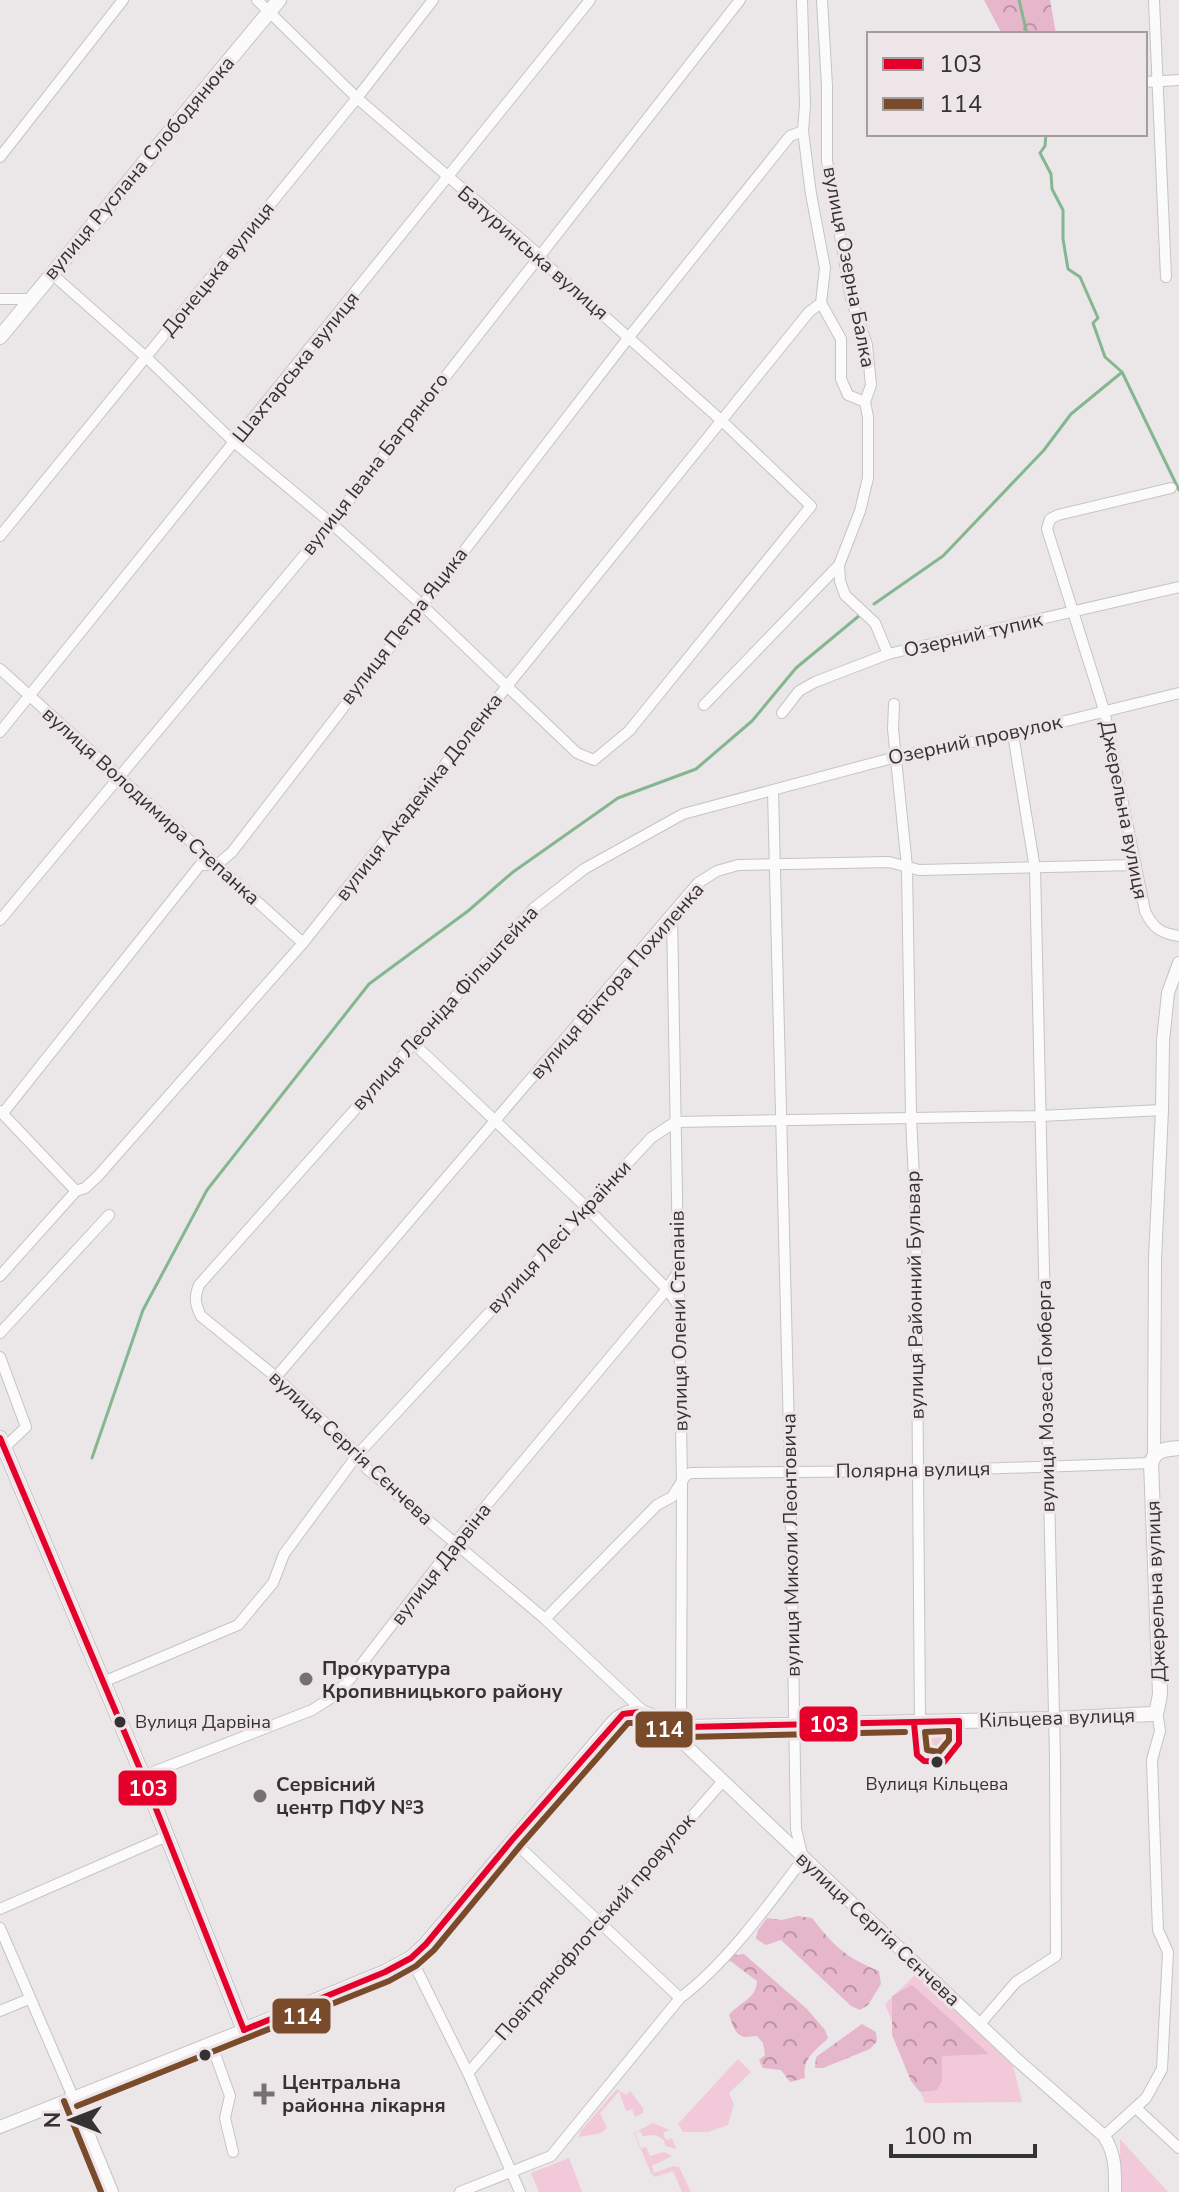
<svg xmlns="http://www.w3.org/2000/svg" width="1179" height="2192" font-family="'Nunito Sans',sans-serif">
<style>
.green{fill:#f1c9d9}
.forest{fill:url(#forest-crowns)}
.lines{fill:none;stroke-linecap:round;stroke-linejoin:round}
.stream{stroke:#84b690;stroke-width:3}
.minor-casing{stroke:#c6c3c4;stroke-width:12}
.tertiary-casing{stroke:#c6c3c4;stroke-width:14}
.secondary-casing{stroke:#c6c3c4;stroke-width:16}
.minor{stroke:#fcfbfc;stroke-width:10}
.tertiary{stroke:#fcfbfc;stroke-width:12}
.secondary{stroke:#fcfbfc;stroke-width:14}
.bus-1-casing{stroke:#ede5e8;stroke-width:12}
.bus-2-casing{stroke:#ede5e8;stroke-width:12}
.bus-1{stroke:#e4002b;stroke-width:6}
.bus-2{stroke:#7a4b2a;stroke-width:6}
.poi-dot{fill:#757173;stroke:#ede5e8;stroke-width:3}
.bus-dot{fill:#353233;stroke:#ede5e8;stroke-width:3}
.labels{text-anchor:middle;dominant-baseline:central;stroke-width:6;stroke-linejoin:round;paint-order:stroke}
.bus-label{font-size:18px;fill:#353233;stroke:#ede5e8;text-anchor:start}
.street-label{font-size:20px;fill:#353233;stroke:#ede5e8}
.poi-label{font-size:20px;font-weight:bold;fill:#353233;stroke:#ede5e8;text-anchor:start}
.line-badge{stroke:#ede5e8;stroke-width:3}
.badge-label{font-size:22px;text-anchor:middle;font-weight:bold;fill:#fff}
</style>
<defs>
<pattern id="forest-crowns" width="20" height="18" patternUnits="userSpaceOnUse" patternTransform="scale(2)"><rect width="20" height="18" fill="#e6b6ca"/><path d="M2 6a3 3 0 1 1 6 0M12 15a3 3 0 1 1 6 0" fill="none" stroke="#bb95a5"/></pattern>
</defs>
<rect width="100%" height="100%" fill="#ebe7e9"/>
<!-- green -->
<g class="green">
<circle cx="936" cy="1744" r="15"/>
<polygon points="915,1975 1012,2061 1022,2102 925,2103 885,2004"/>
<polygon points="738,2059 751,2072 729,2093 734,2104 728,2125 708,2132 683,2132 678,2124"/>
<polygon points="617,2089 626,2095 630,2091 643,2108 643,2113 635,2117 632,2109 626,2111 619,2091 600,2113 607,2128 601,2133 579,2137 580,2132"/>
<polygon points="653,2123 670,2130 663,2133 666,2140 672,2138 676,2149 665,2146 664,2140 655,2135 643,2136 640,2131 635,2133 641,2148 646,2147 650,2156 664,2152 672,2156 652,2166 654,2173 673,2166 679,2167 691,2192 682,2192 673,2171 655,2177 651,2173 634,2133"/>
<polygon points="1120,2139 1168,2192 1120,2192"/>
<polygon points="569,2158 582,2192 539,2192 531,2173"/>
</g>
<!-- forest -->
<g class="forest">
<polygon points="984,0 1050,0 1056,34 1002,34"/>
<path d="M798,1916L812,1918C834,1946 845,1957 879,1971L881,1984L868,2005L860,2010L851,2006L781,1940L766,1945L756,1939L758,1930L767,1918L782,1920Z"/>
<path d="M744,1954L807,2009L825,2030L828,2038C816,2051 802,2057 805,2078L790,2082L781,2070L763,2068L759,2060L765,2055L763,2043L757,2036C753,2036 750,2037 746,2037C735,2037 732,2023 729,2015C739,2002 756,2000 757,1981L729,1960L734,1955Z"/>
<polygon points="912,1985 989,2054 942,2056 942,2081 937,2090 920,2092 911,2081 892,2035 892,1996"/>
<polygon points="862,2024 876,2032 877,2041 870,2049 823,2068 815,2068 816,2057"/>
</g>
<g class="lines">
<!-- stream -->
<g class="stream">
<polyline points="1019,0 1027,34"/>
<polyline points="1046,134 1045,146 1040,153 1051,174 1052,189 1063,210 1063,239 1068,269 1080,277 1098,318 1093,323 1105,357 1122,372 1179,490"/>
<polyline points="874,604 943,556 1044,450 1071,414 1121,373"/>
<polyline points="92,1458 143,1310 207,1190 369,984 468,911 513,872 618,798 696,769 752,721 796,668 860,615"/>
</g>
<defs>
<g id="minor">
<polyline points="802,0 805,105 803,131 811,194 825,268 821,303 841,339 841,379 848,395 865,402"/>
<polyline points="822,0 827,86 827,161 851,299 867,345 871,385 865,402 868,417 868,478 860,511 839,565 840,581 845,595 875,623 888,654"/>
<polyline points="1154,0 1166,277"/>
<polyline points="1145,82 1179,80"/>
<polyline points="0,157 123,0"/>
<polyline points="52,274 147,358 235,443 331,523 421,604 577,753 594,760 629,731 811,506 722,421 547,265 538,254 357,98 257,0"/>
<polyline points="0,299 31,299"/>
<path d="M1171,488L1058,515L1050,519L1047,529L1104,710L1145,911C1153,928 1160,933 1179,936"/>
<polyline points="0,536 357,98 433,0"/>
<polyline points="0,669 303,943"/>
<polyline points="894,704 893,729 907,867 911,1117 916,1219 920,1723"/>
<polyline points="704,705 839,565"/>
<polyline points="782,713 799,691 815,682 888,654 1179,587"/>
<polyline points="0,732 590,0"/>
<polyline points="672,915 682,1481 681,1726"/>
<polyline points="0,920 331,523 740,0"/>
<polyline points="412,1042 586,1207 667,1289 680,1308"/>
<polyline points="0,1111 76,1191"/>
<polyline points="3,1113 200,865 217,865 232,852 629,337 790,136 803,131"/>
<polyline points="0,1276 76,1191 85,1188 98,1176 303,943 508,685 809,312 821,303"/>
<polyline points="0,1333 109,1215"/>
<polyline points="0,1357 26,1427 4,1448"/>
<polyline points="276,1377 698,883 717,871 738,865 889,862 919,870 1136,865"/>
<polyline points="545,1619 657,1505 672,1497 686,1475 691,1473 918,1471 1151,1463"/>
<polyline points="103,1682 238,1625 273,1583 284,1554 358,1454 651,1138 675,1122 1040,1116 1162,1110"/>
<path d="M643,1711L545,1619L366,1468L358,1454L276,1377L201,1316C195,1304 194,1297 199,1285L534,908L584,869L683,814L896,757L1013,734L1179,693"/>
<polyline points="143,1776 312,1710 331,1698 350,1679 455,1543 667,1289 678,1272"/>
<polyline points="512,1840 680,1998"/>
<polyline points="0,1909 167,1836"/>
<polyline points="0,1928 73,2097"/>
<polyline points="411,1958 468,2073 520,2192"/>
<polyline points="0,2011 29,1999"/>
<polyline points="980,2024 1016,1982 1056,1956 1055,1759 1035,869 1013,734"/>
<polyline points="211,2043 230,2096 225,2118 233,2152"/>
<polyline points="468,2073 723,1781"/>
<polyline points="1136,2108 1179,2148"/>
<polyline points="1104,2136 1146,2098 1162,2069 1168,1952 1158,1930 1157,1904 1152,1760 1160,1731 1157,1710"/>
<path d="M460,2192L551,2156L680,1998C724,1966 770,1903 803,1859L796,1829L790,1473L773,791"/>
</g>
<g id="tertiary">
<polyline points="1154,1456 1155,1259 1162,1110 1163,1041 1168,993 1179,963"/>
<path d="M658,1719L1015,2058L1104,2136C1116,2155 1115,2170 1115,2192"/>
<polyline points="73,2097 112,2192"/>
<polyline points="0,2127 244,2030"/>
</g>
<g id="secondary">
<polyline points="0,337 279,0"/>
<path d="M0,1438L143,1776L244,2030L385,1972L411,1958L426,1944L613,1723C636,1697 661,1725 688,1727L1053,1719L1152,1714L1157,1710L1160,1694L1151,1463C1156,1449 1166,1449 1179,1448"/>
</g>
</defs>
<!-- minor casing -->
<use href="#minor" class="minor-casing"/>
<!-- tertiary casing -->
<use href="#tertiary" class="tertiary-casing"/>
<!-- secondary casing -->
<use href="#secondary" class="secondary-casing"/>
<!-- minor -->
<use href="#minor" class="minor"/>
<!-- tertiary -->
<use href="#tertiary" class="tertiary"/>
<!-- secondary -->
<use href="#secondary" class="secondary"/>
<defs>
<g id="bus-1">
<polyline points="0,1438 143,1776 244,2030"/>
<polyline points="244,2030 385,1972 411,1958 426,1944 512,1840 623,1714 639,1712 688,1727 959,1721 959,1743 944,1762 924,1761 917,1755 914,1723"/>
</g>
<g id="bus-2">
<polygon points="949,1731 949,1740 939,1752 927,1750 925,1732"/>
<polyline points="64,2101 101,2192"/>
<polyline points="77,2106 389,1981 416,1966 434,1950 520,1846 628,1723 644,1723 687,1737 905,1732"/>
</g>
</defs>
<!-- bus-1 casing -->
<use href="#bus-1" class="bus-1-casing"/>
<!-- bus-2 casing -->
<use href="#bus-2" class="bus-2-casing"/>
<!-- bus-1 -->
<use href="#bus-1" class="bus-1"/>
<!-- bus-2 -->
<use href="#bus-2" class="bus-2"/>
</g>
<!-- markers -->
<g class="poi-dot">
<circle cx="306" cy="1679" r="8"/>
<circle cx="260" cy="1796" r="8"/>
<path d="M260 2082h8v8h8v8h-8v8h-8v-8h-8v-8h8z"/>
</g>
<g class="bus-dot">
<circle cx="120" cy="1722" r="7"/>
<circle cx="937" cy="1762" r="7"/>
<circle cx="205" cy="2055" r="7"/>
</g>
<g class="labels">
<!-- bus labels -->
<g class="bus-label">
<text x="135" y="1722">Вулиця Дарвіна</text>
<text x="937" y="1784" text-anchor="middle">Вулиця Кільцева</text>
</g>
<!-- street labels -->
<g class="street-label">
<text transform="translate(139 168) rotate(-50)">вулиця Руслана Слободянюка</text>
<text transform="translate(533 253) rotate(41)">Батуринська вулиця</text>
<text transform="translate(849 267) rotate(79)">вулиця Озерна Балка</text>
<text transform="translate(218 269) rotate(-51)">Донецька вулиця</text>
<text transform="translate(296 367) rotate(-51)">Шахтарська вулиця</text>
<text transform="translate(375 464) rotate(-52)">вулиця Івана Багряного</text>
<text transform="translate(404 626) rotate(-52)">вулиця Петра Яцика</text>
<text transform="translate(973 635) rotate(-13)">Озерний тупик</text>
<text transform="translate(975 740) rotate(-12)">Озерний провулок</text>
<text transform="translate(419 797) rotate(-52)">вулиця Академіка Доленка</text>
<text transform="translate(151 806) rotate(42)">вулиця Володимира Степанка</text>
<text transform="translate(1124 810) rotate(79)">Джерельна вулиця</text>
<text transform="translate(617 981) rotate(-49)">вулиця Віктора Похиленка</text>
<text transform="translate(445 1008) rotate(-48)">вулиця Леоніда Фільштейна</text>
<text transform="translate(559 1237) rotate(-47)">вулиця Лесі Українки</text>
<text transform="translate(915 1295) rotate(-91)">вулиця Районний Бульвар</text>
<text transform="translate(679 1321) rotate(-91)">вулиця Олени Степанів</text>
<text transform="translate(1046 1396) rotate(-91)">вулиця Мозеса Гомберга</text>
<text transform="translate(351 1448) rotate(43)">вулиця Сергія Сєнчева</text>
<text transform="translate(913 1470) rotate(-1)">Полярна вулиця</text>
<text transform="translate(791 1545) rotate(-91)">вулиця Миколи Леонтовича</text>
<text transform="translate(441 1564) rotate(-52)">вулиця Дарвіна</text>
<text transform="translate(1156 1591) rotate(-92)">Джерельна вулиця</text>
<text transform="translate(1057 1718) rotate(-2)">Кільцева вулиця</text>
<text transform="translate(595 1927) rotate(-49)">Повітрянофлотський провулок</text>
<text transform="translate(878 1929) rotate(43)">вулиця Сергія Сєнчева</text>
</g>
<!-- poi labels -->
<g class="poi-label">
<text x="322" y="1668">Прокуратура<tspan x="322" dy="23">Кропивницького району</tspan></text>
<text x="276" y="1784">Сервісний<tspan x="276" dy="23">центр ПФУ №3</tspan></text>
<text x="282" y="2082">Центральна<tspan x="282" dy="23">районна лікарня</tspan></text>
</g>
</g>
<g class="line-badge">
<rect x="798" y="1705" width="61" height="38" rx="8" fill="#e4002b"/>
<rect x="634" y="1710" width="60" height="39" rx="8" fill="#7a4b2a"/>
<rect x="117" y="1769" width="61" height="38" rx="8" fill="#e4002b"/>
<rect x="271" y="1997" width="61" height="38" rx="8" fill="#7a4b2a"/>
</g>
<g class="badge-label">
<text x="829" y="1732">103</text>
<text x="664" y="1737">114</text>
<text x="148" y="1796">103</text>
<text x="302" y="2024">114</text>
</g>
<!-- legend -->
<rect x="867" y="32" width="280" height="104" fill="#ede5e8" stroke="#a39da0" stroke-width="2"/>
<rect x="883" y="58" width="40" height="12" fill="#e4002b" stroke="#a39da0" stroke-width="2"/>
<text x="939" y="72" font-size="24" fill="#353233">103</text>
<rect x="883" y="98" width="40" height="12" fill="#7a4b2a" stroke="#a39da0" stroke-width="2"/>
<text x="939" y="112" font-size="24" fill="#353233">114</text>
<!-- north arrow -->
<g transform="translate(72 2120) rotate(270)" stroke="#ede5e8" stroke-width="6" paint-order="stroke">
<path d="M0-6L14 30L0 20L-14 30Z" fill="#353233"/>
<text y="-12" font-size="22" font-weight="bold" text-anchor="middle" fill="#353233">N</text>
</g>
<!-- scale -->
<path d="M891 2144v12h144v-12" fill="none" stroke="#353233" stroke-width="4"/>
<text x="903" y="2144" font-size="24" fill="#353233" stroke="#ede5e8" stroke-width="6" paint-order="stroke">100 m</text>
</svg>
